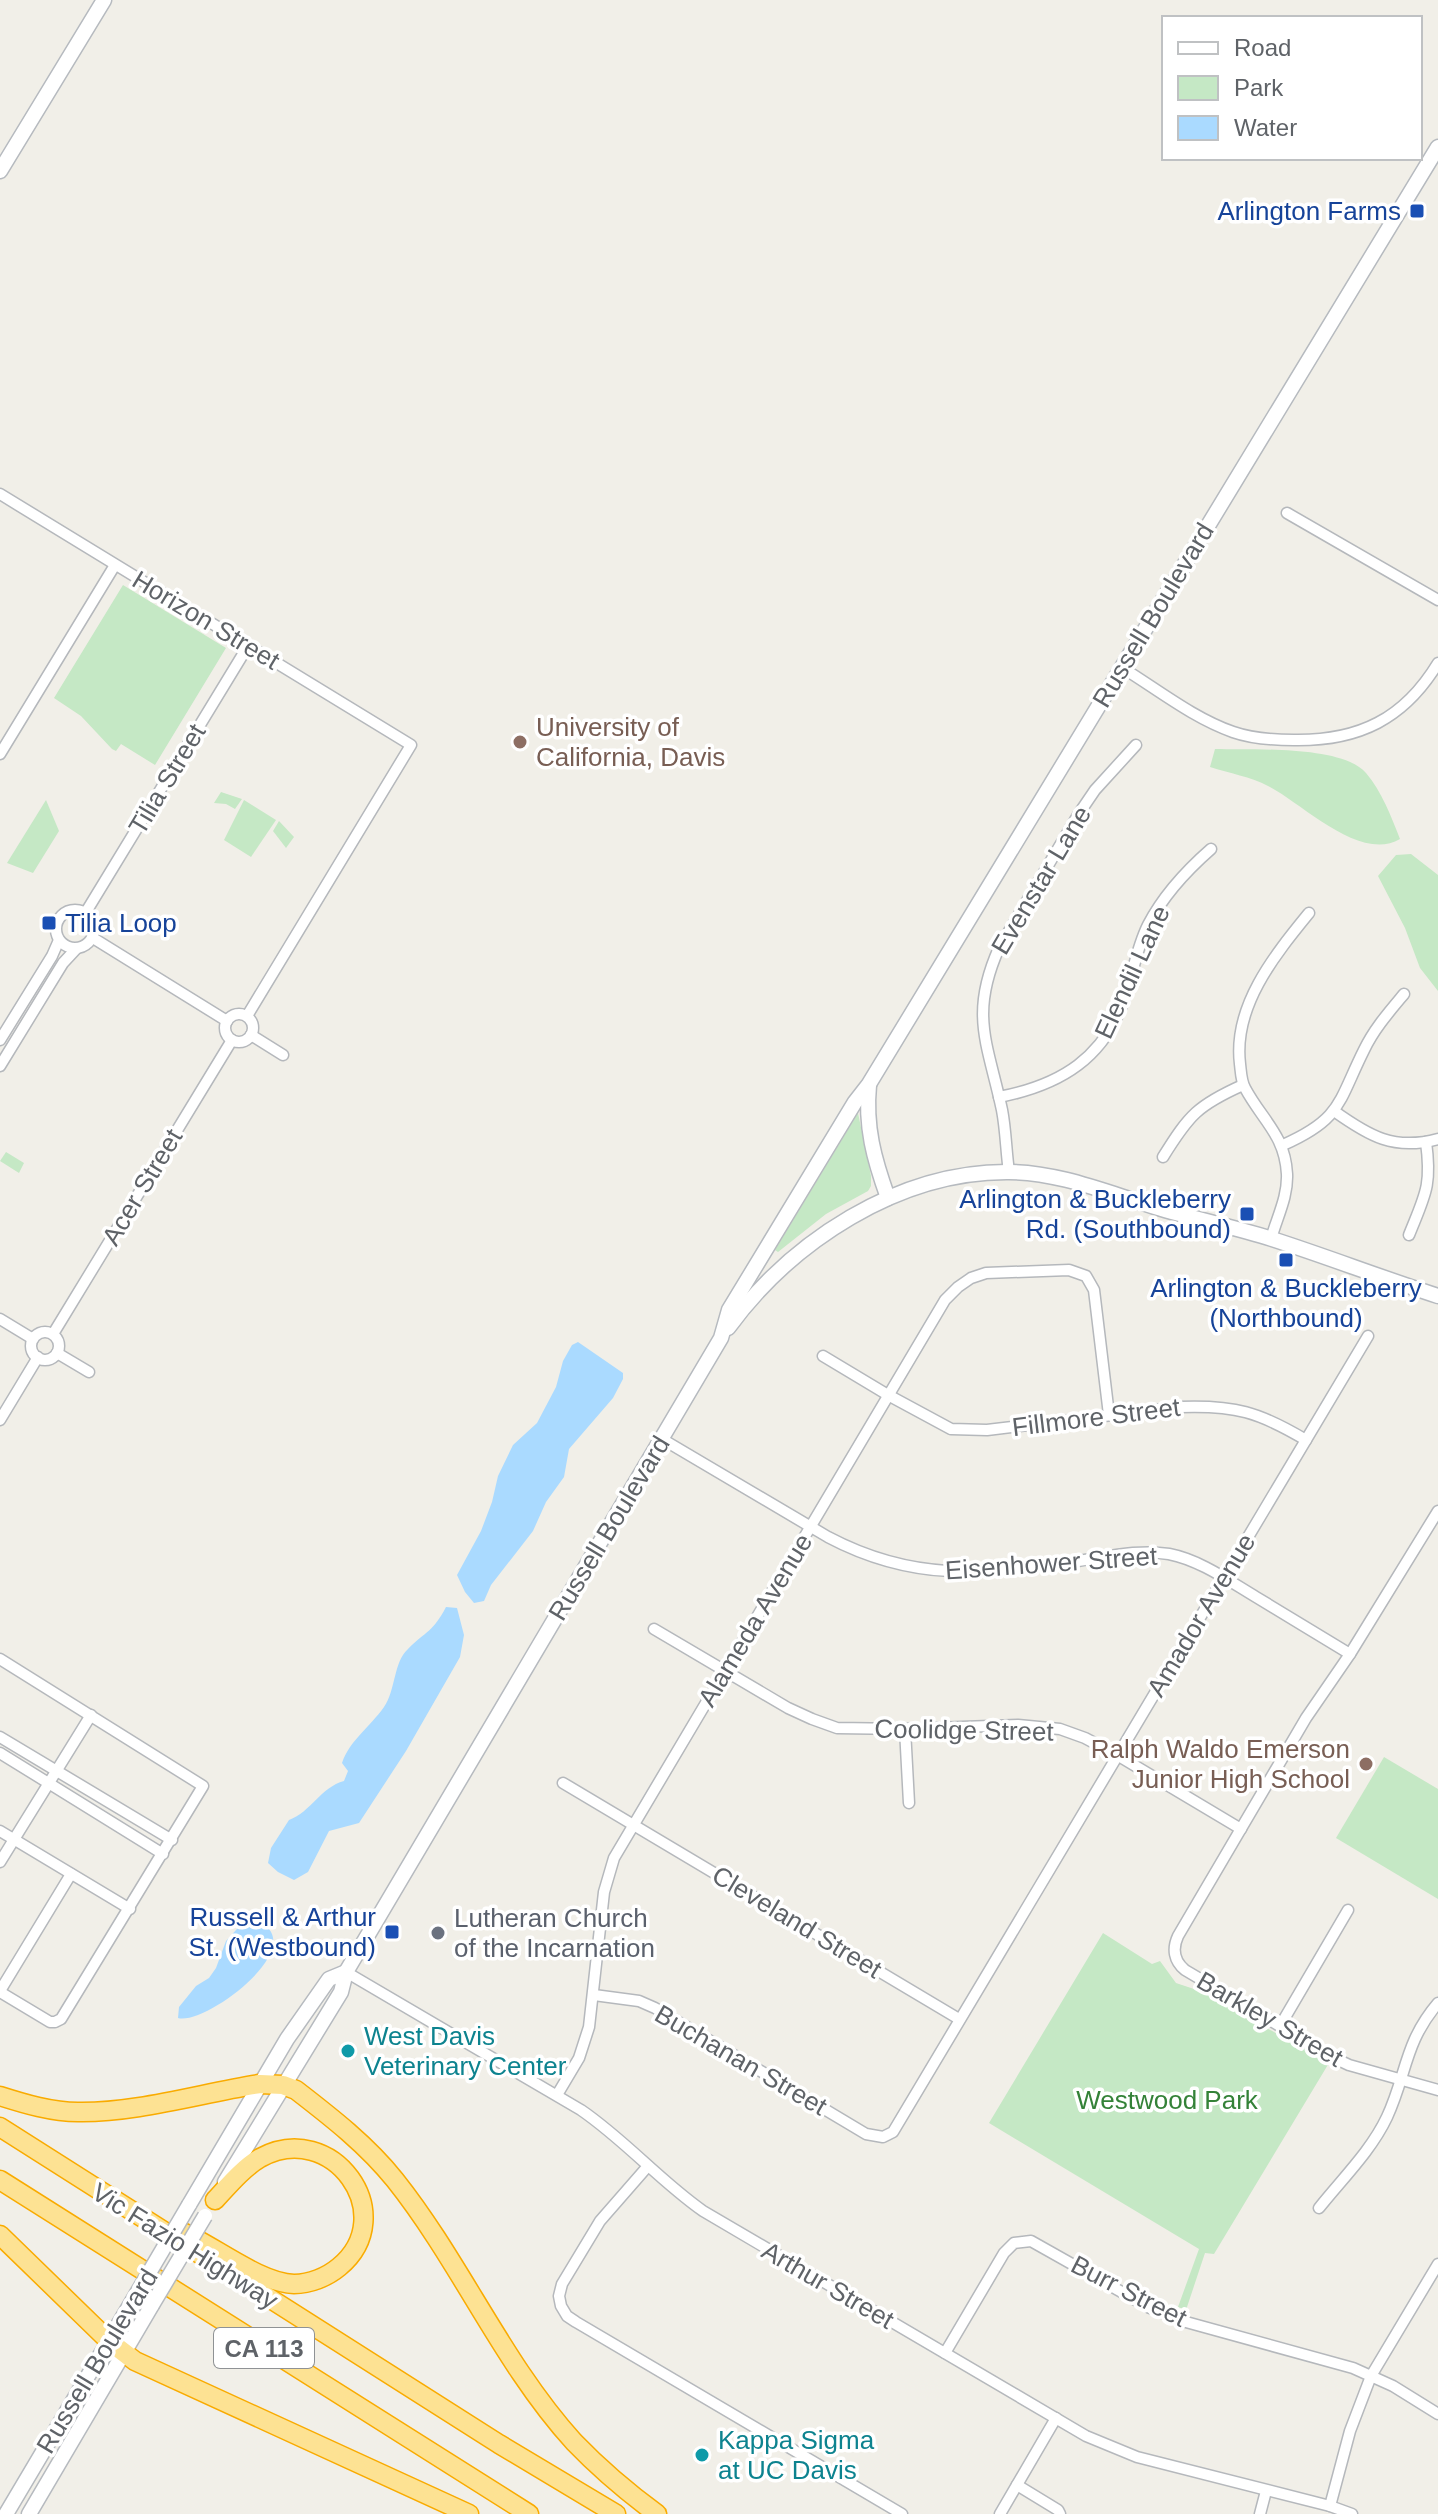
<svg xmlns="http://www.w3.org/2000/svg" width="1438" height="2514" font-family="Arial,sans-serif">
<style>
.green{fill:#c5e8c5}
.water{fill:#aadaff}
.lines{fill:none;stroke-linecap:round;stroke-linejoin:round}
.street-casing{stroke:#b5b8bc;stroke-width:13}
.secondary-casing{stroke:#b6babf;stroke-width:17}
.highway-casing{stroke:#f9ab00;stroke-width:21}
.street{stroke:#fff;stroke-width:10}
.secondary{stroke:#fff;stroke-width:14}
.highway{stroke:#fde293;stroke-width:18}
.secondary-bridge-casing{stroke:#b6babf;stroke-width:17;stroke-linecap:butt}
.secondary-bridge{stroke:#fff;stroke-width:14}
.transit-dot{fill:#1a4fb4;stroke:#fff;stroke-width:3}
.education-dot{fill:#8d6e63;stroke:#fff;stroke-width:3}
.worship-dot{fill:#6b7280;stroke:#fff;stroke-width:3}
.culture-dot{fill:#0f9aa8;stroke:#fff;stroke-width:3}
.labels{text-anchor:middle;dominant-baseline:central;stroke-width:7;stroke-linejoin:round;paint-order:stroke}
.shield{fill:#fff;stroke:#8f9295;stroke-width:2}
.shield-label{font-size:24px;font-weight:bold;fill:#5f6368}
.transit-label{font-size:26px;fill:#164399;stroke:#fff;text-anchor:end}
.street-label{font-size:26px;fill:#5f6368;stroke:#fff}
.education-label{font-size:26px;fill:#785e54;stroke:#fff;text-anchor:start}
.worship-label{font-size:26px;fill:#5b616d;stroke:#fff;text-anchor:start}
.culture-label{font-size:26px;fill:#0d838f;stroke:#fff;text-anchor:start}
.park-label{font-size:26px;fill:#348238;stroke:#fff}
</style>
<rect width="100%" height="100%" fill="#f1efe8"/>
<!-- green -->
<g class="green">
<polygon points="123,585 226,648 155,765 121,744 116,751 112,749 81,716 54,698"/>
<path d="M1215,749C1251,750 1342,745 1366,773C1382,792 1391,816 1400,839C1360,863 1302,803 1268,786C1251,777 1229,773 1210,767Z"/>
<polygon points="221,792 242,799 235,809 226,804 214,803"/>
<polygon points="46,800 59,831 33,873 7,863"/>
<polygon points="244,800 276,820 251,857 224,840"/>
<polygon points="279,821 294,837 286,848 273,831"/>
<polygon points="1411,854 1438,875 1438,991 1420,968 1405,928 1378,876 1396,855"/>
<polygon points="858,1113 871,1176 871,1186 868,1191 826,1214 778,1252 775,1250"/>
<polygon points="6,1152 24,1163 19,1173 0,1161"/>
<polygon points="1384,1757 1438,1789 1438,1899 1336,1838"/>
<polygon points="1103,1933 1152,1964 1160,1961 1176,1983 1203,1992 1329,2063 1214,2254 1205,2253 1186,2310 1178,2307 1199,2249 989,2123"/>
</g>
<!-- water -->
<g class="water">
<polygon points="578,1342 623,1373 623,1379 613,1398 569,1449 564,1477 546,1502 533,1531 491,1585 484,1601 474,1603 465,1592 457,1575 481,1531 492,1502 498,1476 513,1445 537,1423 556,1387 563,1361 572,1345"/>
<path d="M446,1607L457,1608L464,1635L460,1657L406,1751L359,1823L329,1831L308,1872L294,1880L278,1872L268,1863L271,1848L289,1820C311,1812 321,1787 344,1781L348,1771L342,1763C350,1740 370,1727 384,1707C396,1690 393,1663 408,1649C426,1631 433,1632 446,1607Z"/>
<path d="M246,1919C254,1922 264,1923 269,1929C294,1959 203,2025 178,2018L179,2007L196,1986L209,1978L216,1968L226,1941Z"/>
</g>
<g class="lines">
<defs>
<g id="street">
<polyline points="0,494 411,745 247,1016"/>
<polyline points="1287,513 1438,600"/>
<path d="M1121,667C1157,689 1193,718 1233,732C1253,739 1274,740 1294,740C1359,741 1404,719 1438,663"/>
<polyline points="0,754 115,565"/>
<circle cx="75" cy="929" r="19"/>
<polyline points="86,912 248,646"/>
<polyline points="93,938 227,1021"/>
<circle cx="239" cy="1028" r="14"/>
<polyline points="251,1035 283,1055"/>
<polyline points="0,1040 52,956 59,940"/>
<polyline points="0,1066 63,963 76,949"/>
<path d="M999,1097C1061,1085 1105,1058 1126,995C1133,972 1137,947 1148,925C1163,896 1187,870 1211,849"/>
<path d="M1334,1111C1369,1136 1394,1151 1438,1139"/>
<path d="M1283,1145C1342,1119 1338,1102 1364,1050C1374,1029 1389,1012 1404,994"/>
<path d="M1163,1157C1189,1115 1198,1105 1243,1085"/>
<path d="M1009,1172C1006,1151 1006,1131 1002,1110C988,1044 969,1015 999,948L1078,815L1095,790L1136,745"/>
<path d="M1409,1235C1425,1195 1432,1186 1426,1142"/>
<path d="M1271,1239C1277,1217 1288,1197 1287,1174C1285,1135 1262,1120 1245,1088C1241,1081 1241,1072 1240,1064C1233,1006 1274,956 1309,913"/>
<polyline points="0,1319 33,1339"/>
<circle cx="45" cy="1346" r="14"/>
<polyline points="53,1334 232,1040"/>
<polyline points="57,1353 89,1372"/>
<path d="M823,1356L888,1395L951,1429L987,1430L1180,1407C1235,1405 1259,1412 1306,1440"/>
<polyline points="0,1420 38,1357"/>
<path d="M662,1439L828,1537C915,1583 983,1574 1078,1561C1107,1557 1138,1549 1169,1554C1200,1560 1229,1581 1256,1597C1287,1616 1319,1635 1350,1654"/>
<path d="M1438,1511L1350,1654L1306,1718L1178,1936C1172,1949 1174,1961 1185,1970L1332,2057L1349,2065L1438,2090"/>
<polyline points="654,1629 788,1708 812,1719 837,1728 905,1729 1018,1725 1060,1729 1085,1738 1117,1755 1241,1829"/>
<polyline points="0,1659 203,1786 61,2019 55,2022 50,2022 0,1992"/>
<polyline points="905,1729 909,1803"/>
<polyline points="0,1737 172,1840"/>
<polyline points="0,1753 163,1854"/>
<polyline points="563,1783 959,2019"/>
<polyline points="0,1831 130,1909"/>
<polyline points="0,1862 91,1715"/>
<path d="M346,1972L581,2110C625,2140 660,2181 703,2211L1086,2436L1137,2457L1330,2506L1352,2514"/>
<polyline points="0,1991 71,1874"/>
<polyline points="594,1995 639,2001 655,2008 866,2134 883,2137 893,2132 1368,1336"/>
<polyline points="1280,2026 1348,1910"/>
<polyline points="557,2095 579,2058 589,2027 604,1892 614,1858 945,1300 958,1287 971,1278 986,1273 1069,1270 1086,1276 1094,1290 1109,1415"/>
<polyline points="648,2166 600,2221 562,2284 559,2296 561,2306 567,2316 576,2322 902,2514"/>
<path d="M1319,2208C1342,2179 1371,2151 1387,2117C1407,2074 1404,2043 1438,2003"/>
<polyline points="945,2353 1004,2253 1014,2243 1031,2241 1150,2308 1186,2322 1353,2368 1393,2386 1438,2414"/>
<polyline points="1017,2485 1058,2510 1060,2514"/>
<polyline points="1330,2506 1350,2431 1371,2376 1438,2264"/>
<polyline points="1000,2514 1056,2418"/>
<polyline points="1260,2514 1266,2491"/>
</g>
<g id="secondary">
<polyline points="0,171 104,0"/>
<path d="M869,1085C865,1127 874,1159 888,1198"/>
<path d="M728,1328C791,1242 898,1171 1009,1172C1058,1172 1108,1193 1155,1207C1194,1219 1234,1227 1272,1239C1328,1257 1382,1278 1438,1296"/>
<polyline points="225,2182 341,1992 346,1972 721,1338 729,1310 855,1102 869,1084 1438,147"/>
<polyline points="189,2205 287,2039 329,1979 346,1972"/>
<polyline points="6,2514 136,2295"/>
<polyline points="29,2514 152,2305"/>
</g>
<g id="highway">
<path d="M0,2096C25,2104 52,2112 78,2112C136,2113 202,2093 260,2084L283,2085L296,2090C331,2117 367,2145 395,2180C461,2263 503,2364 574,2442C600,2469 627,2492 657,2514"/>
<polyline points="0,2127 499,2444 616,2514"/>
<polyline points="0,2180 529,2514"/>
<path d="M178,2230C212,2244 259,2283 294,2284C310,2284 327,2277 339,2267C402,2215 332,2118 260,2158C243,2168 228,2186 215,2200"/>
<polyline points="0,2235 109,2341 135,2361 469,2514"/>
</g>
</defs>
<!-- street casing -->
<use href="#street" class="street-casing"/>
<!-- secondary casing -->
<use href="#secondary" class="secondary-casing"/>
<!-- highway casing -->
<use href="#highway" class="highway-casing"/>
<!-- street -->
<use href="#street" class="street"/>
<!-- secondary -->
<use href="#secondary" class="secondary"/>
<!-- highway -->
<use href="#highway" class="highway"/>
<defs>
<g id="secondary-bridge">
<polyline points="136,2295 189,2205"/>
<polyline points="152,2305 205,2216"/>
</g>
</defs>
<!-- secondary-bridge casing -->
<use href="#secondary-bridge" class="secondary-bridge-casing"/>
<!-- secondary-bridge -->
<use href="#secondary-bridge" class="secondary-bridge"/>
</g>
<!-- markers -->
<g class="transit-dot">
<rect x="1409" y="203" width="16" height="16" rx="4"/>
<rect x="41" y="915" width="16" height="16" rx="4"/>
<rect x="1239" y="1206" width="16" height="16" rx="4"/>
<rect x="1278" y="1252" width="16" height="16" rx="4"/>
<rect x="384" y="1924" width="16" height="16" rx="4"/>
</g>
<g class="education-dot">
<circle cx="520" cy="742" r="8"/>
<circle cx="1366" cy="1764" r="8"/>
</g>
<circle class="worship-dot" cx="438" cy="1933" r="8"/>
<g class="culture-dot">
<circle cx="348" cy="2051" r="8"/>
<circle cx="702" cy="2455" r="8"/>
</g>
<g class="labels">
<!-- shield labels -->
<rect class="shield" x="214" y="2328" width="100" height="40" rx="6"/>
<g class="shield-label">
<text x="264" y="2348">CA 113</text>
</g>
<!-- transit labels -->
<g class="transit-label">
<text x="1401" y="211">Arlington Farms</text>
<text x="65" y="923" text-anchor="start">Tilia Loop</text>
<text x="1231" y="1199">Arlington &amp; Buckleberry<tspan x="1231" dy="30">Rd. (Southbound)</tspan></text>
<text x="1286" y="1288" text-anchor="middle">Arlington &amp; Buckleberry<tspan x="1286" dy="30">(Northbound)</tspan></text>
<text x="376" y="1917">Russell &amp; Arthur<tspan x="376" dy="30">St. (Westbound)</tspan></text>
</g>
<!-- street labels -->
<g class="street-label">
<text transform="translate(1153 615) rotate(-59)">Russell Boulevard</text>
<text transform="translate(206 620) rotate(31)">Horizon Street</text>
<text transform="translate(167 779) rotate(-59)">Tilia Street</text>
<text transform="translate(1041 880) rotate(-59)">Evenstar Lane</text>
<text transform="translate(1132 972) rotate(-65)">Elendil Lane</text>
<text transform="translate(142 1187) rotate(-59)">Acer Street</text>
<text transform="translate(1096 1417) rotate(-7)">Fillmore Street</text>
<text transform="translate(609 1528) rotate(-59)">Russell Boulevard</text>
<text transform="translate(1051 1563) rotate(-4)">Eisenhower Street</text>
<text transform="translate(1201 1615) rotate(-59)">Amador Avenue</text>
<text transform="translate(755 1620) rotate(-59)">Alameda Avenue</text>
<text transform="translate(964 1730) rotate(1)">Coolidge Street</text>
<text transform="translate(797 1922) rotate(31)">Cleveland Street</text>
<text transform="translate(1270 2019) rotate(30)">Barkley Street</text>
<text transform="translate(741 2060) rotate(30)">Buchanan Street</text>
<text transform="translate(185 2246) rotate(32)">Vic Fazio Highway</text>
<text transform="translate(828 2285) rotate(30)">Arthur Street</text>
<text transform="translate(1129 2291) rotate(27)">Burr Street</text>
<text transform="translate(97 2361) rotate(-59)">Russell Boulevard</text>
</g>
<!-- education labels -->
<g class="education-label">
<text x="536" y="727">University of<tspan x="536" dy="30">California, Davis</tspan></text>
<text x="1350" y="1749" text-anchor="end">Ralph Waldo Emerson<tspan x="1350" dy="30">Junior High School</tspan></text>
</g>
<!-- worship labels -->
<g class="worship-label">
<text x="454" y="1918">Lutheran Church<tspan x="454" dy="30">of the Incarnation</tspan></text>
</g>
<!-- culture labels -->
<g class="culture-label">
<text x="364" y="2036">West Davis<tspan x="364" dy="30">Veterinary Center</tspan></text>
<text x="718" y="2440">Kappa Sigma<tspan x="718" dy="30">at UC Davis</tspan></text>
</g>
<!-- park labels -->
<g class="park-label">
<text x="1167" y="2100">Westwood Park</text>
</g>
</g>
<!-- legend -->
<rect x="1162" y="16" width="260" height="144" fill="#ffffff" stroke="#bfc1c3" stroke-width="2"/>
<rect x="1178" y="42" width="40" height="12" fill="#ffffff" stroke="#bfc1c3" stroke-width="2"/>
<text x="1234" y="56" font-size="24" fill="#5f6368">Road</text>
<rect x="1178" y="76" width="40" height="24" fill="#c5e8c5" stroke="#bfc1c3" stroke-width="2"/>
<text x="1234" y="96" font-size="24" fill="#5f6368">Park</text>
<rect x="1178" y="116" width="40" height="24" fill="#aadaff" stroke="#bfc1c3" stroke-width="2"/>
<text x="1234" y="136" font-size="24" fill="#5f6368">Water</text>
</svg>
